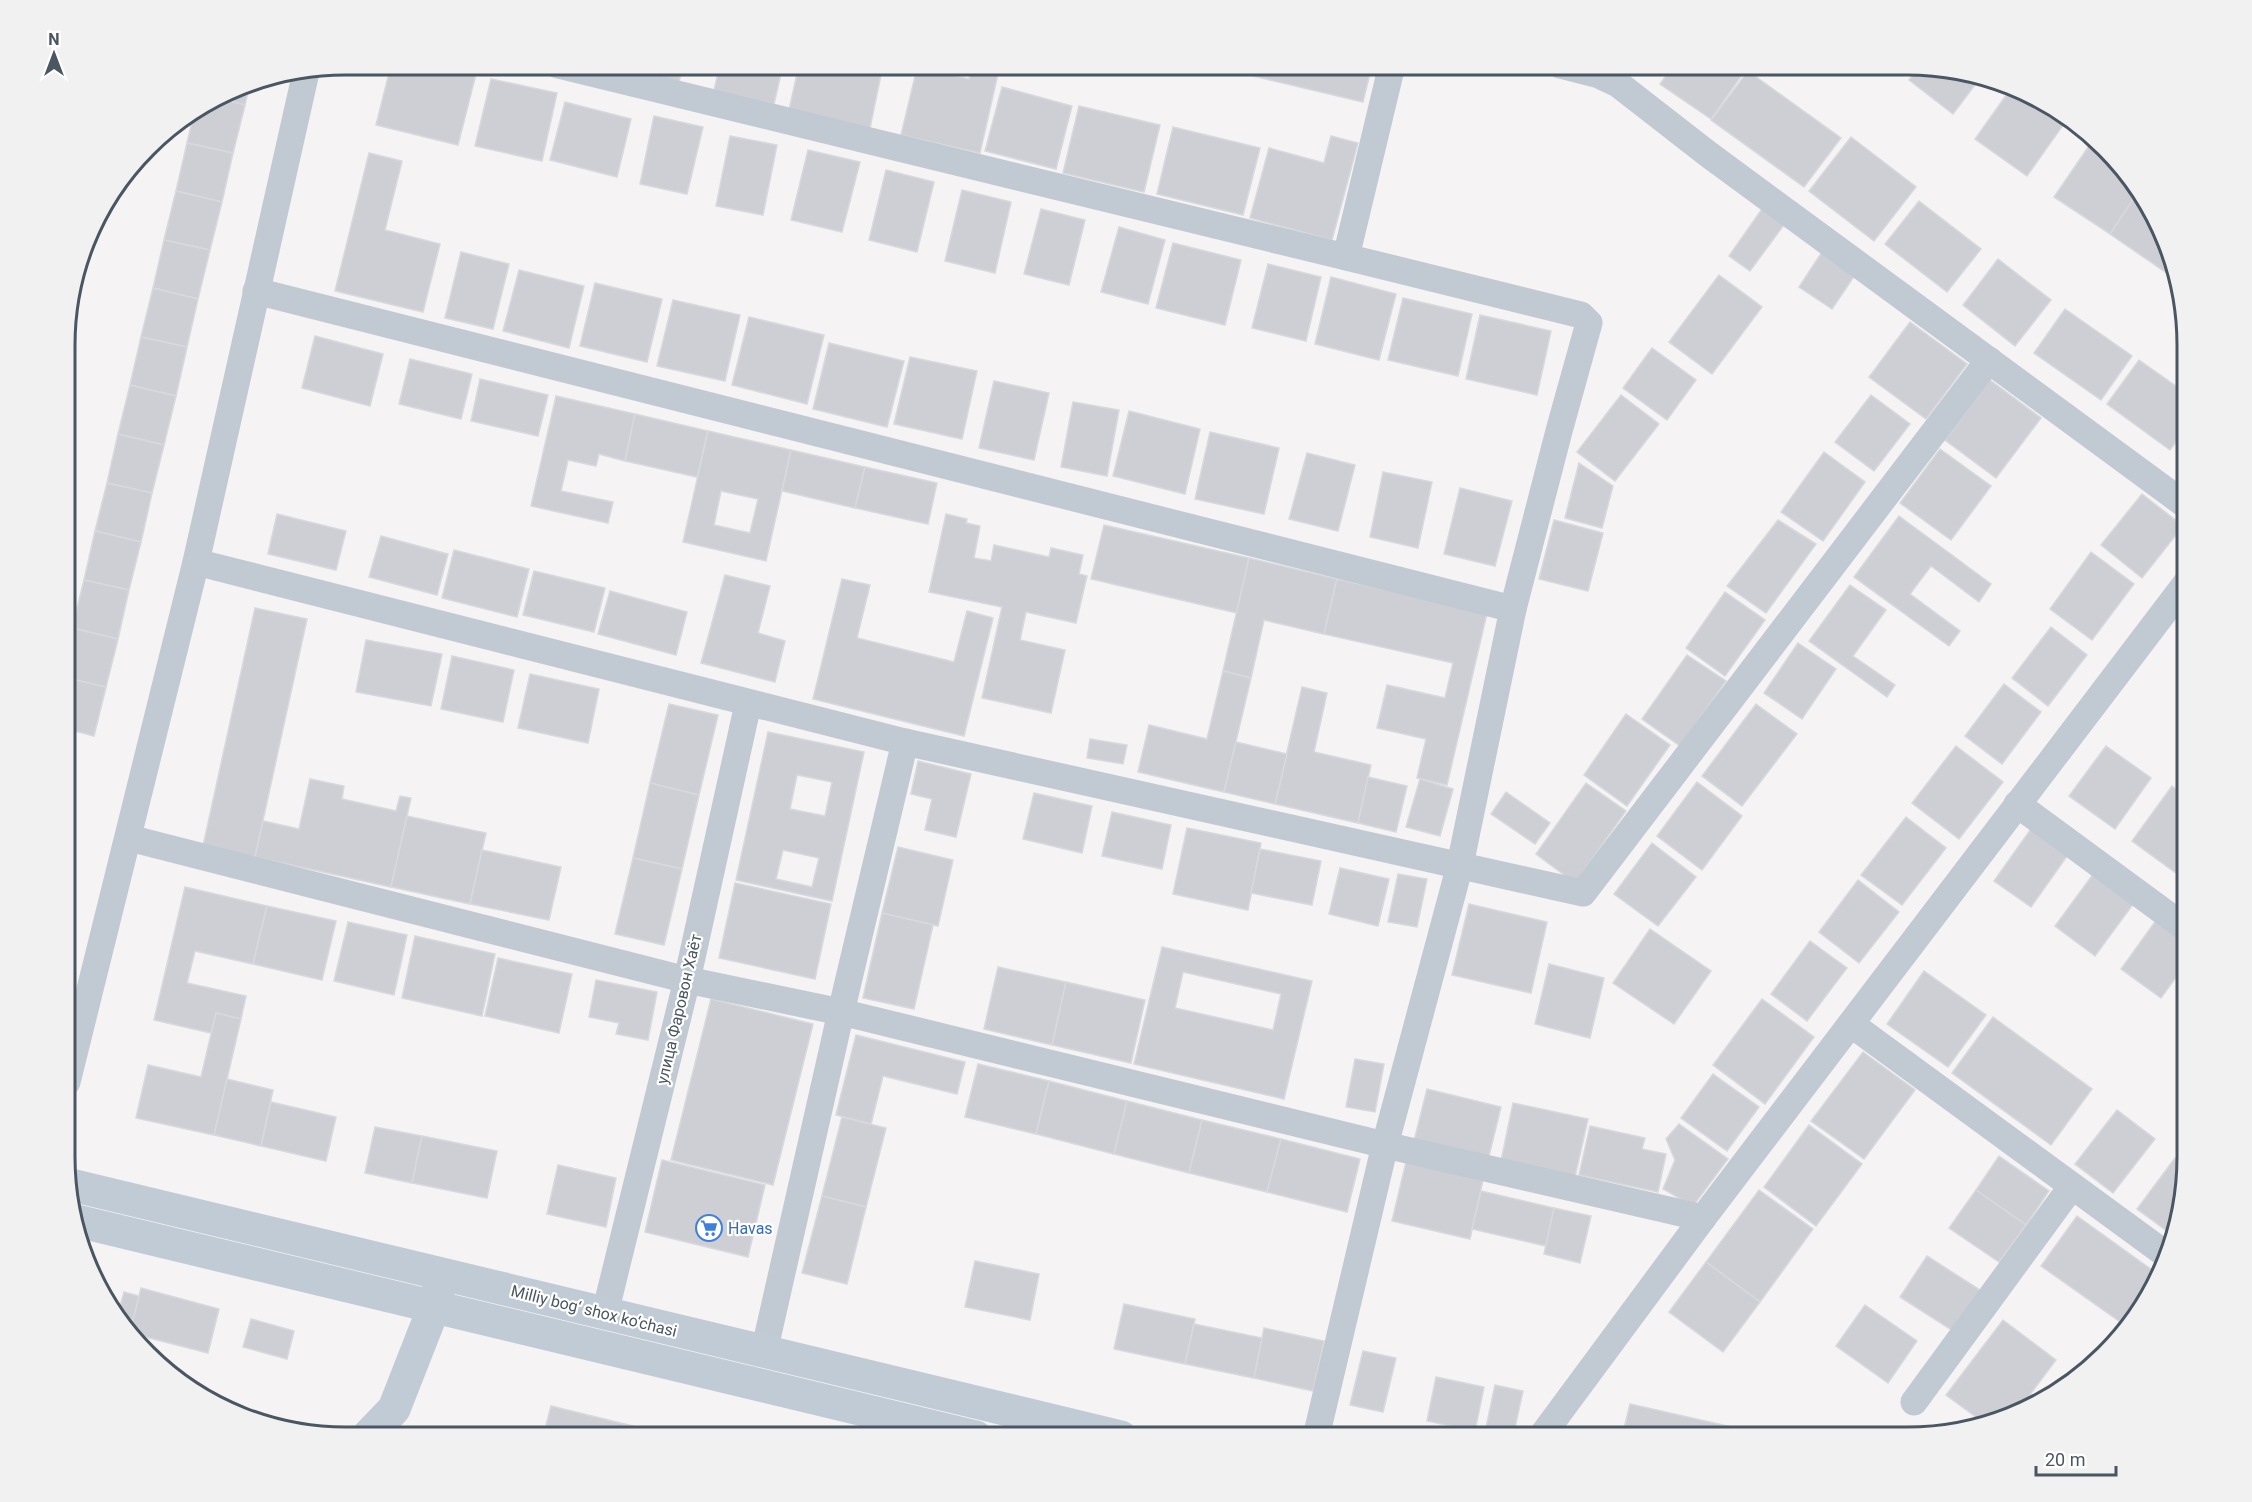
<svg xmlns="http://www.w3.org/2000/svg" width="2252" height="1502" font-family="Roboto,sans-serif">
<style>
.building{fill:#cdcfd5;stroke:#d7d9de;stroke-width:1.5;fill-rule:evenodd}
.lines{fill:none;stroke-linecap:round;stroke-linejoin:round}
.street{stroke:#c1cad2;stroke-width:27}
.secondary{stroke:#c1cbd6;stroke-width:33}
.labels{text-anchor:middle;dominant-baseline:central;stroke-width:4.5;stroke-linejoin:round;paint-order:stroke}
.street-label{font-size:16px;fill:#4a5661;stroke:#fff}
.shop-label{font-size:16px;fill:#366cbe;stroke:#fff;text-anchor:start}
.rim{fill:none;stroke:#4a5661;stroke-width:3}
</style>
<rect width="100%" height="100%" fill="#f5f3f3"/>
<!-- building -->
<g class="building">
<polygon points="391,65 438,65 476,74 458,145 376,125"/>
<polygon points="607,65 683,65 679,82"/>
<polygon points="720,65 783,65 774,104 714,90"/>
<polygon points="799,65 883,65 870,128 789,110"/>
<polygon points="972,65 1000,65 980,153 901,135 917,68 969,79"/>
<polygon points="1207,65 1372,65 1363,102"/>
<polygon points="1674,65 1749,65 1711,119 1660,84"/>
<polygon points="1920,67 1981,77 1953,114 1909,80"/>
<polygon points="1748,71 1841,138 1804,187 1711,120"/>
<polygon points="491,79 557,93 542,161 475,146"/>
<polygon points="250,83 245,105 218,98 238,86"/>
<polygon points="1002,87 1072,106 1056,169 985,151"/>
<polygon points="2012,87 2063,112 2068,118 2027,176 1975,139"/>
<polygon points="218,98 245,105 233,153 187,143 194,113"/>
<polygon points="565,102 631,119 617,177 550,160"/>
<polygon points="1079,106 1160,125 1144,192 1063,173"/>
<polygon points="654,116 703,127 687,194 640,184"/>
<polygon points="1173,127 1260,148 1243,215 1157,194"/>
<polygon points="730,136 777,145 763,215 716,206"/>
<polygon points="1331,136 1358,143 1332,240 1250,218 1269,148 1324,163"/>
<polygon points="1851,137 1916,187 1874,241 1809,191"/>
<polygon points="187,143 233,153 222,202 176,191"/>
<polygon points="2091,143 2138,192 2110,234 2054,197"/>
<polygon points="808,150 860,162 842,232 791,220"/>
<polygon points="369,153 402,161 385,230 440,244 423,312 335,291"/>
<polygon points="886,170 934,182 917,252 869,240"/>
<polygon points="962,190 1011,202 995,273 945,261"/>
<polygon points="176,191 222,202 210,250 164,240"/>
<polygon points="2138,192 2150,205 2171,276 2110,234"/>
<polygon points="1919,201 1981,249 1947,292 1885,244"/>
<polygon points="1764,206 1786,222 1750,271 1729,256"/>
<polygon points="1041,209 1085,220 1069,285 1024,274"/>
<polygon points="1119,227 1165,240 1148,304 1101,292"/>
<polygon points="164,240 210,250 198,299 153,288"/>
<polygon points="1173,243 1241,260 1225,325 1156,308"/>
<polygon points="461,252 509,264 493,329 445,318"/>
<polygon points="1822,252 1855,275 1832,309 1799,287"/>
<polygon points="1998,259 2051,300 2015,346 1963,305"/>
<polygon points="1268,264 1321,277 1306,341 1252,328"/>
<polygon points="519,270 584,286 569,348 503,331"/>
<polygon points="1719,275 1762,307 1712,374 1669,342"/>
<polygon points="1331,277 1396,294 1379,360 1315,344"/>
<polygon points="595,283 662,299 647,362 580,346"/>
<polygon points="153,288 198,299 187,347 141,337"/>
<polygon points="1403,298 1472,314 1458,376 1388,360"/>
<polygon points="673,300 740,315 725,381 657,366"/>
<polygon points="2065,309 2132,356 2101,400 2034,353"/>
<polygon points="1480,315 1551,331 1537,395 1466,379"/>
<polygon points="749,317 824,335 807,404 732,385"/>
<polygon points="1910,322 1967,364 1926,419 1869,377"/>
<polygon points="315,336 383,354 370,406 302,388"/>
<polygon points="141,337 187,347 176,396 130,385"/>
<polygon points="829,343 904,361 887,427 813,409"/>
<polygon points="1652,348 1696,380 1667,420 1623,388"/>
<polygon points="910,357 977,371 962,439 894,424"/>
<polygon points="410,359 472,374 461,419 399,404"/>
<polygon points="2139,360 2187,394 2187,427 2170,450 2107,404"/>
<polygon points="480,379 548,395 538,436 471,421"/>
<polygon points="1990,380 2041,418 1996,478 1945,440"/>
<polygon points="994,381 1049,393 1034,460 979,448"/>
<polygon points="130,385 176,396 164,445 118,434"/>
<polygon points="1621,395 1659,424 1615,481 1577,452"/>
<polygon points="1871,395 1910,424 1874,471 1835,442"/>
<polygon points="556,396 635,414 625,461 599,454 596,466 568,460 561,491 613,502 608,523 531,506"/>
<polygon points="1073,402 1119,410 1107,476 1061,467"/>
<polygon points="1129,411 1200,429 1185,494 1113,476"/>
<polygon points="635,414 708,431 697,477 625,461"/>
<path d="M708,431L791,450L766,561L683,542ZM721,491L758,499L750,533L714,525Z"/>
<polygon points="1210,432 1279,448 1264,514 1195,499"/>
<polygon points="118,434 164,445 152,493 107,483"/>
<polygon points="1940,449 1991,486 1951,540 1900,503"/>
<polygon points="791,450 865,467 855,508 782,491"/>
<polygon points="1824,452 1865,482 1823,541 1781,512"/>
<polygon points="1307,453 1355,465 1338,531 1289,519"/>
<polygon points="1579,463 1613,486 1602,528 1565,518"/>
<polygon points="865,467 937,483 928,524 855,508"/>
<polygon points="1383,472 1432,482 1418,548 1370,537"/>
<polygon points="107,483 152,493 141,542 95,531"/>
<polygon points="1460,488 1512,501 1495,566 1444,554"/>
<polygon points="2142,494 2183,526 2142,578 2101,545"/>
<polygon points="277,514 346,531 336,570 268,554"/>
<polygon points="946,514 967,519 966,523 980,526 974,558 991,561 994,545 1049,557 1051,548 1083,555 1079,574 1087,576 1076,623 1026,612 1020,640 1065,650 1051,713 982,698 1002,607 929,592"/>
<polygon points="1899,516 1991,584 1979,602 1931,566 1910,594 1960,631 1949,646 1854,577"/>
<polygon points="1554,520 1603,533 1588,591 1539,579"/>
<polygon points="1778,520 1816,544 1766,613 1727,586"/>
<polygon points="1104,525 1249,558 1237,613 1091,579"/>
<polygon points="95,531 141,542 129,590 84,580"/>
<polygon points="381,536 448,554 437,595 369,577"/>
<polygon points="454,550 529,569 517,617 442,598"/>
<polygon points="2091,552 2134,584 2092,640 2050,609"/>
<polygon points="1249,558 1337,579 1324,634 1264,620 1251,678 1223,671"/>
<polygon points="534,571 605,588 594,632 523,615"/>
<polygon points="725,575 770,586 758,633 785,641 775,682 701,663"/>
<polygon points="842,579 870,585 857,638 954,662 967,611 993,618 964,736 813,699"/>
<polygon points="1337,579 1487,613 1447,785 1417,778 1426,739 1377,728 1387,685 1445,698 1453,663 1324,634"/>
<polygon points="84,580 129,590 118,639 72,628"/>
<polygon points="1850,585 1886,610 1853,656 1895,685 1887,697 1809,641"/>
<polygon points="610,591 687,612 676,655 598,634"/>
<polygon points="1725,592 1765,620 1725,676 1686,648"/>
<polygon points="255,608 307,619 255,857 203,846"/>
<polygon points="2051,627 2087,655 2048,706 2012,678"/>
<polygon points="72,628 118,639 106,687 67,678 67,649"/>
<polygon points="2187,636 2187,658 2177,650"/>
<polygon points="366,640 442,654 431,706 356,692"/>
<polygon points="1798,643 1836,669 1802,719 1764,693"/>
<polygon points="1687,655 1726,681 1680,746 1642,719"/>
<polygon points="452,656 514,670 503,722 441,709"/>
<polygon points="1223,671 1251,678 1224,792 1138,772 1149,725 1207,739"/>
<polygon points="530,674 599,689 588,743 518,728"/>
<polygon points="67,678 106,687 94,736 67,729"/>
<polygon points="2004,684 2041,712 2002,764 1965,736"/>
<polygon points="1302,687 1327,693 1314,752 1371,765 1358,823 1275,804"/>
<polygon points="669,704 718,715 699,795 650,783"/>
<polygon points="1756,704 1797,734 1742,806 1702,776"/>
<polygon points="1626,714 1670,745 1627,806 1584,775"/>
<path d="M768,732L864,752L832,901L736,880ZM797,775L832,782L825,816L790,809ZM783,850L819,858L812,887L776,879Z"/>
<polygon points="1090,739 1127,745 1123,764 1087,758"/>
<polygon points="1236,742 1287,754 1275,804 1224,792"/>
<polygon points="1956,746 2003,782 1959,839 1912,803"/>
<polygon points="2106,746 2151,778 2115,829 2069,796"/>
<polygon points="918,761 971,774 956,837 925,830 932,799 911,794"/>
<polygon points="1368,777 1407,786 1396,832 1358,823"/>
<polygon points="310,779 344,786 342,799 396,811 400,796 411,798 391,887 255,857 263,821 299,829"/>
<polygon points="1420,779 1453,789 1440,836 1406,827"/>
<polygon points="1697,782 1742,816 1702,870 1657,836"/>
<polygon points="650,783 699,795 682,869 633,858"/>
<polygon points="1586,783 1626,811 1575,883 1536,854"/>
<polygon points="2172,786 2187,797 2187,881 2132,841"/>
<polygon points="1506,792 1550,823 1535,844 1491,814"/>
<polygon points="1034,793 1092,806 1082,853 1023,839"/>
<polygon points="1112,812 1171,825 1162,869 1102,856"/>
<polygon points="407,816 486,833 470,904 391,887"/>
<polygon points="1906,817 1946,848 1902,905 1861,875"/>
<polygon points="2033,826 2070,852 2031,907 1994,881"/>
<polygon points="1187,828 1261,843 1248,910 1173,894"/>
<polygon points="1652,843 1696,877 1658,926 1614,894"/>
<polygon points="898,847 953,860 938,926 882,913"/>
<polygon points="1260,849 1321,861 1312,905 1251,893"/>
<polygon points="482,850 561,867 549,920 470,904"/>
<polygon points="633,858 682,869 664,945 615,934"/>
<polygon points="1340,868 1389,879 1378,926 1329,914"/>
<polygon points="2094,873 2134,903 2095,956 2055,926"/>
<polygon points="1398,874 1427,879 1417,927 1388,922"/>
<polygon points="1858,880 1899,912 1859,963 1819,932"/>
<polygon points="735,883 831,904 815,979 719,958"/>
<polygon points="185,887 267,906 253,964 195,951 187,983 246,996 241,1019 216,1013 211,1033 154,1020"/>
<polygon points="1469,904 1547,922 1531,993 1452,975"/>
<polygon points="267,906 336,921 322,980 253,964"/>
<polygon points="882,913 933,925 914,1009 863,998"/>
<polygon points="2157,919 2187,940 2187,962 2161,998 2121,969"/>
<polygon points="348,922 407,935 394,995 334,981"/>
<polygon points="1650,929 1711,971 1674,1024 1613,983"/>
<polygon points="415,936 495,954 482,1016 402,998"/>
<polygon points="1810,941 1847,968 1807,1021 1771,994"/>
<path d="M1162,947L1312,981L1284,1099L1134,1064ZM1183,972L1281,994L1273,1030L1175,1008Z"/>
<polygon points="498,958 572,974 559,1033 485,1016"/>
<polygon points="1549,964 1604,978 1590,1038 1535,1024"/>
<polygon points="998,967 1066,982 1052,1045 984,1029"/>
<polygon points="1924,971 1986,1015 1948,1067 1887,1024"/>
<polygon points="596,980 657,992 648,1040 616,1034 619,1023 589,1017"/>
<polygon points="1066,982 1145,1000 1131,1063 1052,1045"/>
<polygon points="711,999 813,1024 773,1185 671,1160"/>
<polygon points="1762,999 1814,1037 1765,1104 1713,1065"/>
<polygon points="216,1013 241,1019 214,1135 136,1118 148,1065 201,1077"/>
<polygon points="1993,1017 2092,1089 2051,1145 1952,1073"/>
<polygon points="856,1035 965,1062 957,1094 883,1076 871,1124 836,1115"/>
<polygon points="1863,1052 1915,1090 1864,1159 1811,1121"/>
<polygon points="1355,1059 1384,1064 1375,1112 1346,1107"/>
<polygon points="978,1064 1049,1081 1036,1134 965,1117"/>
<polygon points="1713,1074 1759,1107 1727,1151 1681,1118"/>
<polygon points="227,1079 273,1090 261,1146 214,1135"/>
<polygon points="1049,1081 1127,1101 1114,1154 1036,1134"/>
<polygon points="1427,1089 1501,1107 1488,1160 1414,1141"/>
<polygon points="1127,1101 1202,1120 1189,1173 1114,1154"/>
<polygon points="271,1102 336,1117 326,1161 261,1146"/>
<polygon points="1513,1103 1588,1119 1575,1177 1501,1161"/>
<polygon points="2117,1110 2155,1139 2113,1193 2075,1164"/>
<polygon points="842,1117 886,1128 866,1207 822,1196"/>
<polygon points="1202,1120 1281,1139 1267,1192 1189,1173"/>
<polygon points="1679,1124 1728,1159 1693,1206 1663,1189 1675,1160 1666,1139"/>
<polygon points="1809,1125 1862,1164 1816,1226 1764,1187"/>
<polygon points="1590,1126 1645,1138 1642,1149 1666,1154 1658,1192 1579,1175"/>
<polygon points="375,1127 422,1136 412,1183 365,1173"/>
<polygon points="422,1136 497,1151 487,1198 412,1183"/>
<polygon points="1281,1139 1360,1159 1347,1212 1267,1192"/>
<polygon points="1999,1156 2049,1191 2026,1225 1976,1190"/>
<polygon points="2175,1158 2187,1166 2187,1175 2175,1237 2137,1209"/>
<polygon points="662,1160 765,1185 748,1257 645,1232"/>
<polygon points="1406,1162 1483,1180 1470,1239 1392,1221"/>
<polygon points="558,1165 616,1178 606,1227 547,1214"/>
<polygon points="1759,1190 1813,1229 1760,1302 1706,1262"/>
<polygon points="1976,1190 2026,1225 1999,1262 1949,1228"/>
<polygon points="1481,1191 1554,1208 1546,1246 1472,1229"/>
<polygon points="822,1196 866,1207 847,1284 802,1273"/>
<polygon points="1554,1208 1591,1216 1580,1263 1544,1254"/>
<polygon points="2077,1216 2159,1275 2140,1313 2126,1326 2041,1266"/>
<polygon points="1927,1256 1980,1290 1953,1331 1900,1297"/>
<polygon points="975,1261 1039,1274 1030,1320 965,1307"/>
<polygon points="1706,1262 1760,1302 1723,1352 1669,1312"/>
<polygon points="141,1288 219,1309 208,1353 138,1335 131,1328"/>
<polygon points="124,1292 139,1296 131,1327 118,1314"/>
<polygon points="1124,1304 1195,1319 1185,1364 1114,1349"/>
<polygon points="1865,1305 1917,1341 1888,1383 1836,1346"/>
<polygon points="251,1319 294,1331 287,1359 243,1347"/>
<polygon points="2003,1320 2056,1360 2020,1408 1980,1420 1946,1395"/>
<polygon points="1194,1324 1262,1338 1254,1378 1185,1364"/>
<polygon points="1264,1328 1324,1341 1313,1391 1254,1378"/>
<polygon points="1363,1351 1396,1358 1383,1412 1350,1405"/>
<polygon points="1436,1377 1484,1387 1475,1431 1427,1421"/>
<polygon points="1495,1385 1523,1391 1513,1437 1484,1437"/>
<polygon points="1630,1404 1732,1427 1729,1437 1622,1437"/>
<polygon points="551,1406 678,1437 543,1437"/>
<polygon points="1740,1428 1782,1437 1738,1437"/>
</g>
<g class="lines">
<!-- street -->
<g class="street">
<polyline points="558,65 1346,257"/>
<polyline points="1560,65 1599,75 1618,84 1708,154 2187,506"/>
<polyline points="256,291 1513,609"/>
<polyline points="196,562 905,742 1583,893 1989,360"/>
<polyline points="2017,804 2187,929"/>
<polyline points="129,838 687,980 841,1012 1385,1145 1703,1218"/>
<polyline points="1851,1024 2168,1256"/>
<polyline points="67,1082 196,562 306,72"/>
<polyline points="605,1313 687,980 748,704"/>
<polyline points="764,1352 841,1012 905,742"/>
<polyline points="1914,1402 2072,1186"/>
<polyline points="1316,1437 1385,1145 1460,865 1513,609 1559,431 1589,323 1581,315 1346,257 1392,65"/>
<polyline points="1541,1437 1703,1218 2187,582"/>
</g>
<!-- secondary -->
<g class="secondary">
<polyline points="67,1184 1121,1437"/>
<polyline points="77,1221 976,1437"/>
<polyline points="367,1437 394,1409 434,1307 439,1288"/>
</g>
</g>
<!-- icons -->
<defs>
<symbol id="supermarket-ring" viewBox="-11 -11 22 22"><circle r="9.5" fill="#fff" stroke="#3f7fe0" stroke-width="1.5"/><path d="M-6-5.5h2.5l.6 2H6L4.5 2H-2.5L-4.4-4H-6ZM-1.5 3.2a1.3 1.3 0 1 0 .1 0ZM3 3.2a1.3 1.3 0 1 0 .1 0Z" fill="#3f7fe0"/></symbol>
</defs>
<g fill-rule="evenodd">
<use href="#supermarket-ring" x="694" y="1213" width="30" height="30"/>
</g>
<g class="labels">
<!-- street labels -->
<g class="street-label">
<text transform="translate(679 1009) rotate(-77)">улица Фаровон Хаёт</text>
<text transform="translate(594 1311) rotate(14)">Milliy bog‘ shox ko‘chasi</text>
</g>
<!-- shop labels -->
<g class="shop-label">
<text x="728" y="1228">Havas</text>
</g>
</g>
<!-- crop -->
<path d="M0 0H2252V1502H0ZM345 75H1907A270 270 0 0 1 2177 345V1157A270 270 0 0 1 1907 1427H345A270 270 0 0 1 75 1157V345A270 270 0 0 1 345 75Z" fill="#f1f1f2" fill-rule="evenodd"/>
<path class="rim" d="M345 75H1907A270 270 0 0 1 2177 345V1157A270 270 0 0 1 1907 1427H345A270 270 0 0 1 75 1157V345A270 270 0 0 1 345 75Z"/>
<!-- north arrow -->
<g transform="translate(54 54)" stroke="#ffffff" stroke-width="4.5" paint-order="stroke">
<path d="M0-4.5L10 22L0 15L-10 22Z" fill="#4a5661"/>
<text y="-9" font-size="16" font-weight="bold" text-anchor="middle" fill="#4a5661">N</text>
</g>
<!-- scale -->
<path d="M2036 1466v9h80v-9" fill="none" stroke="#4a5661" stroke-width="3"/>
<text x="2045" y="1466" font-size="18" fill="#4a5661" stroke="#ffffff" stroke-width="4.5" paint-order="stroke">20 m</text>
</svg>
